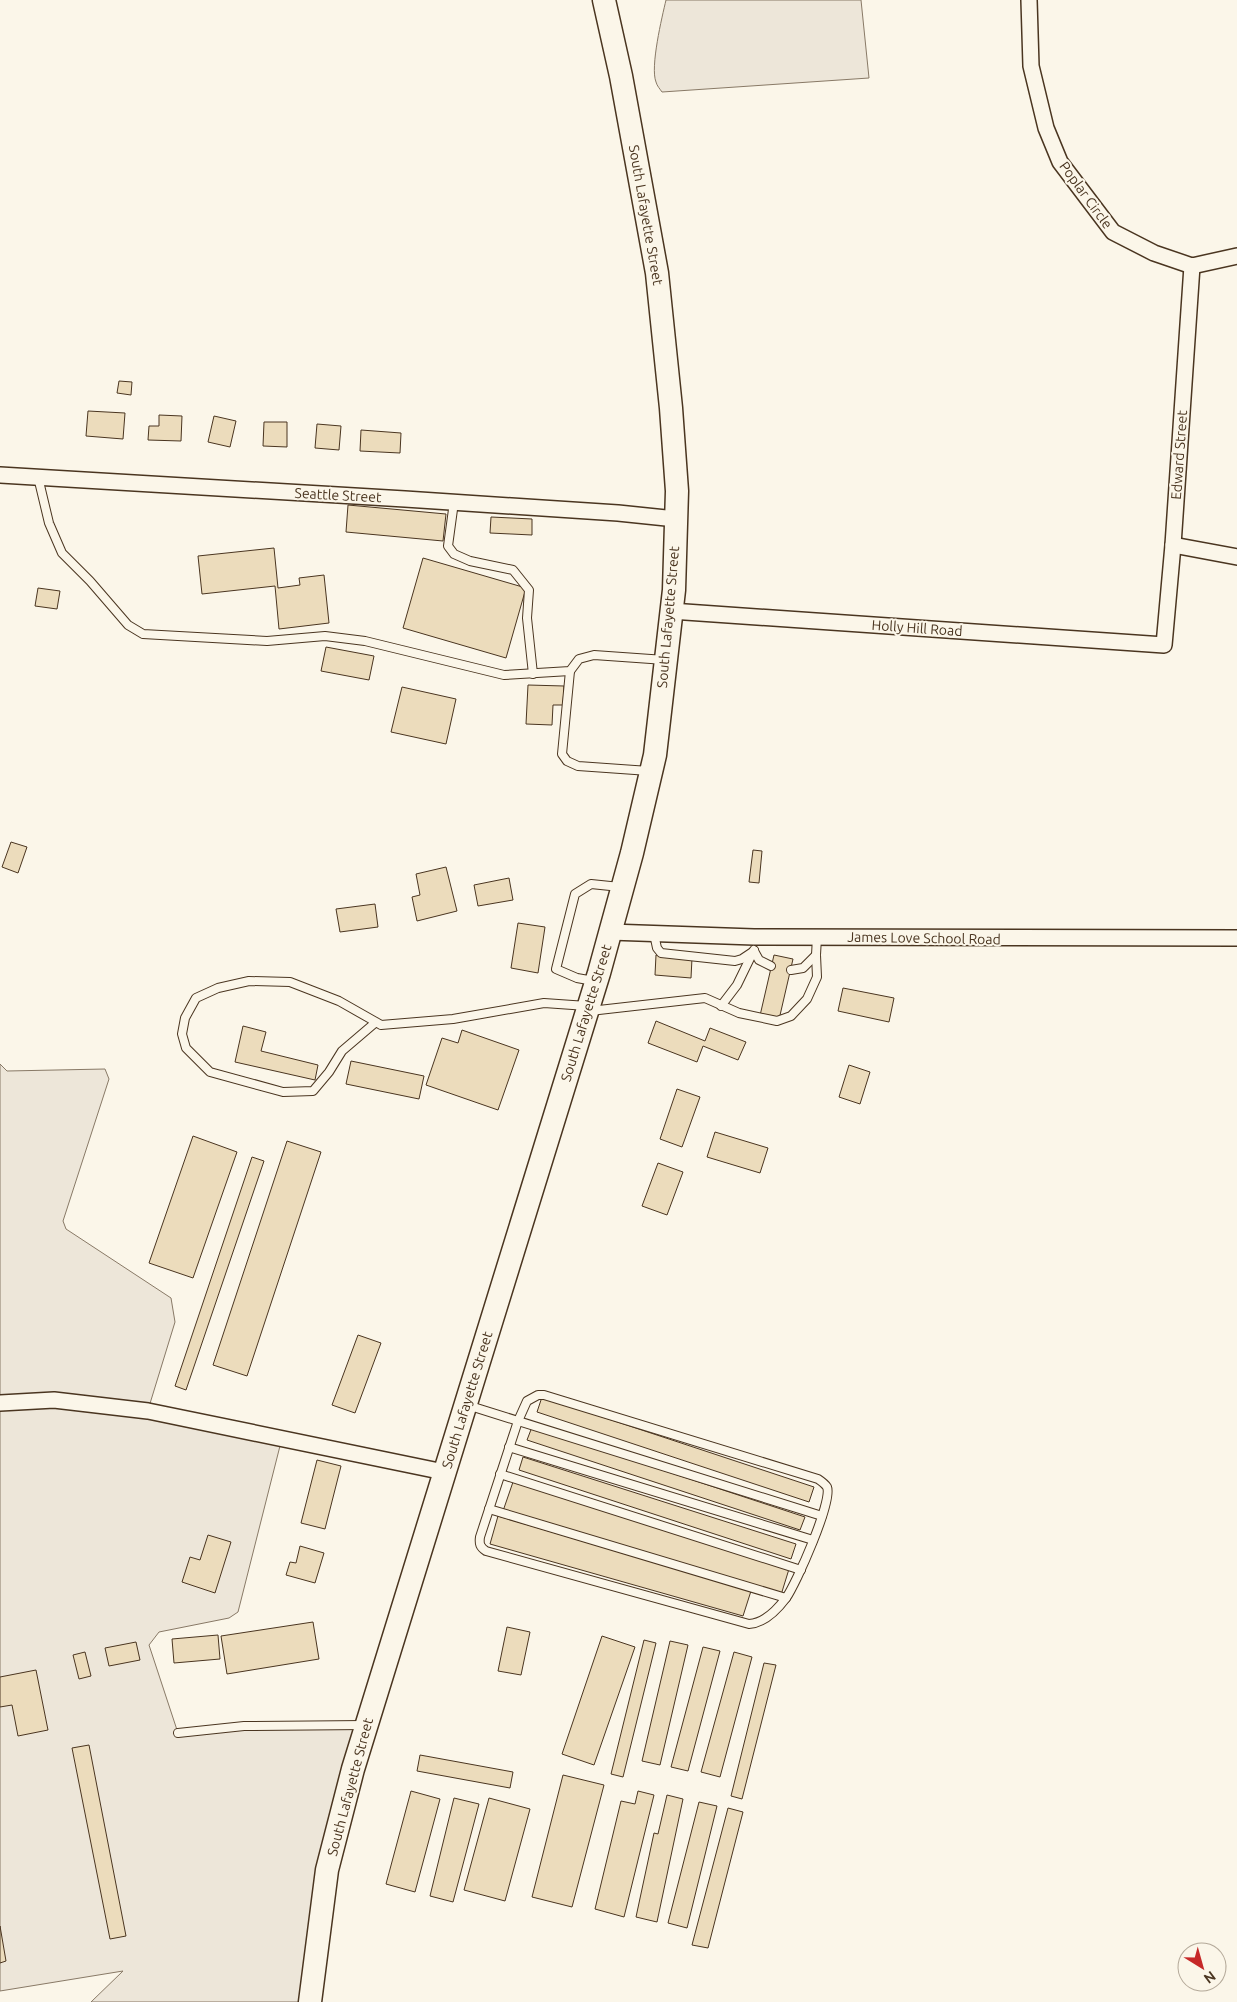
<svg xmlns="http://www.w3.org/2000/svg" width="1237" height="2002" font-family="Ubuntu,sans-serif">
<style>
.green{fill:#ede6d9;stroke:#887966}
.building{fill:#ecdcbc;stroke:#4a3520}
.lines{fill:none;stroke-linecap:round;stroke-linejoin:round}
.lane-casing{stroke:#4a3520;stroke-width:10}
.street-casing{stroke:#4a3520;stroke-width:18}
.primary-casing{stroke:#4a3520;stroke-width:25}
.lane{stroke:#fbf6e9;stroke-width:8}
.street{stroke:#fbf6e9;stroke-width:15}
.primary{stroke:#fbf6e9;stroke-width:22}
.labels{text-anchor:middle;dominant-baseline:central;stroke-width:4;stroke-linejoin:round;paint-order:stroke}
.street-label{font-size:14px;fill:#4a3520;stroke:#fbf6e9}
</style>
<rect width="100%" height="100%" fill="#fbf6e9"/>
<!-- green -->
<g class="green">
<path d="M666,0H861L869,78L662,92C660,89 657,86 656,82C650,67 662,17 666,0Z"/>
<polygon points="0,1064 7,1071 105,1069 109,1079 63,1221 66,1229 171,1298 175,1322 148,1410 282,1438 238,1612 229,1618 159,1632 149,1645 178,1733 244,1726 366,1725 310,2002 91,2002 123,1971 0,1991"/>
</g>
<!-- building -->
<g class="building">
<polygon points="119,381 132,382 131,395 117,393"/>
<polygon points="88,411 125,413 123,439 86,436"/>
<polygon points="159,415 182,416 181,441 148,440 149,426 159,426"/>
<polygon points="214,416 236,421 230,447 208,442"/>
<polygon points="264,422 287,422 287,447 263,446"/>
<polygon points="317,424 341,426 339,450 315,448"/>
<polygon points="361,430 401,433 400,453 360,451"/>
<polygon points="348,505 446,514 443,541 346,532"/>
<polygon points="491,517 532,519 532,535 490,533"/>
<polygon points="274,548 278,588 300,585 299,578 324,575 329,623 279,629 275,586 202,594 198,556"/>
<polygon points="423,558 526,588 506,658 403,628"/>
<polygon points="38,588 60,591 57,609 35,606"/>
<polygon points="326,647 374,656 369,680 321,671"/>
<polygon points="528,685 564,686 563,705 553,705 552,725 526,724"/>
<polygon points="402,687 456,699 446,744 391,732"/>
<polygon points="11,842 27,847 18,873 2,867"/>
<polygon points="753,850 762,851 759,883 749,882"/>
<polygon points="446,867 457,911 417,921 412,897 420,895 416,874"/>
<polygon points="509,878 513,900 478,906 474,885"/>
<polygon points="375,904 378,927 340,932 336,909"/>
<polygon points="518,923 545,927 538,973 511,968"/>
<polygon points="656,955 692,958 691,978 655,975"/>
<polygon points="774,955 793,959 778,1024 759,1020"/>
<polygon points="843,988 894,998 889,1022 838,1011"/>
<polygon points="656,1021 705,1041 710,1028 746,1042 738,1060 703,1046 697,1062 648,1043"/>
<polygon points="243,1026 266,1032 261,1051 318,1065 315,1080 235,1062"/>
<polygon points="462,1030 519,1050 498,1110 426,1085 442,1038 458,1043"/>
<polygon points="351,1061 424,1076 419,1099 346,1084"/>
<polygon points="849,1065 870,1072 860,1104 839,1097"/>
<polygon points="677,1089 700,1097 682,1147 660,1139"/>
<polygon points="715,1132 768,1148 760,1173 707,1157"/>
<polygon points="193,1136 237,1152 193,1278 149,1263"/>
<polygon points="287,1141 321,1152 247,1376 213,1365"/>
<polygon points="252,1157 264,1161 186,1390 175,1386"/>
<polygon points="658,1163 683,1172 667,1215 642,1206"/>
<polygon points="358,1335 381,1343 355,1413 332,1405"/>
<polygon points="542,1397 814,1487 809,1502 537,1412"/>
<polygon points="532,1427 805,1517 800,1530 527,1440"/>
<polygon points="523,1457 796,1544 791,1559 519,1470"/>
<polygon points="317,1460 341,1466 325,1529 301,1523"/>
<polygon points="513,1482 789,1569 781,1595 503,1511"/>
<polygon points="498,1516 751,1591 743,1616 490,1544"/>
<polygon points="208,1535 231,1542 215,1593 182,1582 190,1557 200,1560"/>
<polygon points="300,1546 324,1553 315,1583 286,1575 290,1562 296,1563"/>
<polygon points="313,1622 319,1659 227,1674 221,1636"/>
<polygon points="507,1627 530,1632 521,1675 498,1671"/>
<polygon points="218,1635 220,1659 174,1663 172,1639"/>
<polygon points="602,1636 635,1647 594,1765 562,1754"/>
<polygon points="644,1640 656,1643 623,1777 611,1774"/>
<polygon points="670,1641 688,1645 660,1765 642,1761"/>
<polygon points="136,1642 140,1660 109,1666 105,1648"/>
<polygon points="703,1647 720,1651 688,1771 671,1767"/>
<polygon points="85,1652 91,1676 79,1679 73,1655"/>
<polygon points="734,1652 752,1657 720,1777 701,1772"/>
<polygon points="764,1663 776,1665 742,1799 731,1796"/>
<polygon points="36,1670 48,1730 18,1736 12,1705 0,1707 0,1677"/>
<polygon points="89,1745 126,1936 110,1939 72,1748"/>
<polygon points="420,1755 513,1772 510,1788 417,1771"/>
<polygon points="563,1775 604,1785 572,1907 532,1897"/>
<polygon points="411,1791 440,1799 415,1892 386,1884"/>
<polygon points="638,1791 654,1795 624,1917 595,1909 621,1801 635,1804"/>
<polygon points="667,1795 683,1799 657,1922 636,1917 654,1833 658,1834"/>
<polygon points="454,1798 479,1804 453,1902 430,1896"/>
<polygon points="489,1798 530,1809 505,1901 464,1890"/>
<polygon points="699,1802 717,1806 687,1928 668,1923"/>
<polygon points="728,1808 743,1812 708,1948 692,1945"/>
<polygon points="0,1926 6,1961 0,1963"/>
</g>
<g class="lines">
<defs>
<g id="lane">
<polyline points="38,477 49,523 62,553 90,581 128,625 143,634 267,641 325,636 365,641 504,675 570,671 579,659 594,655 665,660"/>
<polyline points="454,502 448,546 454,554 470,561 513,570 529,590 527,618 533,674"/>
<polyline points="570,671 562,754 567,761 578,766 649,771"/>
<polyline points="654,934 657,948 661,953 735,961 742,959 754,951"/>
<polyline points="754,951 759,960 771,966"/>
<polyline points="791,970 803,968 816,955"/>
<polyline points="594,981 577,978 556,969 575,894 591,884 620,887"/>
<polyline points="721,1006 737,985 754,950"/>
<polyline points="590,1011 705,998 739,1013 777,1021 791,1016 807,999 817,977 816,955 817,937"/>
<polyline points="376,1022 342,1051 329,1072 313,1091 283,1092 210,1072 186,1048 182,1034 185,1018 196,998 218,988 249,981 290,982 339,1001 376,1022 381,1025 453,1019 544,1003 587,1006"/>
<path d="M538,1395H544L818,1479C821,1481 825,1484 827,1487C833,1501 796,1584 786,1598C777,1610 765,1623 749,1624L486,1551C480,1547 479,1544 480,1537L518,1421L527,1401Z"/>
<polyline points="467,1405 822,1516"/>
<polyline points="509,1447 813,1540"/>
<polyline points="500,1474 801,1570"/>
<polyline points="489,1509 786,1598"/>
<polyline points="178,1733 244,1726 365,1725"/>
</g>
<g id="street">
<polyline points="1029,0 1031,66 1046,128 1060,162 1113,232 1154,253 1192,266 1237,256"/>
<polyline points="0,475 405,499 618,513 676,519"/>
<polyline points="1173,545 1237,557"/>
<polyline points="671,611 1164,645 1173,545 1192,266"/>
<polyline points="610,932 754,937 1237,938"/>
<polyline points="0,1403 54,1400 148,1411 444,1472"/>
</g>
<polyline id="primary" points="310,2002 327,1870 353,1769 599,973 632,853 655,755 674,590 677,491 671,408 657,273 621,76 604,0"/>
</defs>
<!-- lane casing -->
<use href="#lane" class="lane-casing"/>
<!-- street casing -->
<use href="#street" class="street-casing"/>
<!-- primary casing -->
<use href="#primary" class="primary-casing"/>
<!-- lane -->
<use href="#lane" class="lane"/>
<!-- street -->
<use href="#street" class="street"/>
<!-- primary -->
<use href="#primary" class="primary"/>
</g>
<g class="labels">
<!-- street labels -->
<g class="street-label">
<text transform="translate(1086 195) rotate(54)">Poplar Circle</text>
<text transform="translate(646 215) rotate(80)">South Lafayette Street</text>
<text transform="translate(1179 455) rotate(-86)">Edward Street</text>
<text transform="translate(338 495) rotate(3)">Seattle Street</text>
<text transform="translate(668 617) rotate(-85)">South Lafayette Street</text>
<text transform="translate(917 628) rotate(4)">Holly Hill Road</text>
<text transform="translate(924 938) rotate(1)">James Love School Road</text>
<text transform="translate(586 1013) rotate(-73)">South Lafayette Street</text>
<text transform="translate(467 1400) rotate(-73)">South Lafayette Street</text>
<text transform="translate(350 1787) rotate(-75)">South Lafayette Street</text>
</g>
</g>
<!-- north arrow -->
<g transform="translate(1202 1967) rotate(143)"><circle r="24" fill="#fbf6e9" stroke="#b4a999"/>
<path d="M0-4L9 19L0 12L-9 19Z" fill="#c62828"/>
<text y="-8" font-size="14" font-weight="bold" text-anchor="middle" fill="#4a3520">N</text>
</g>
</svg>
